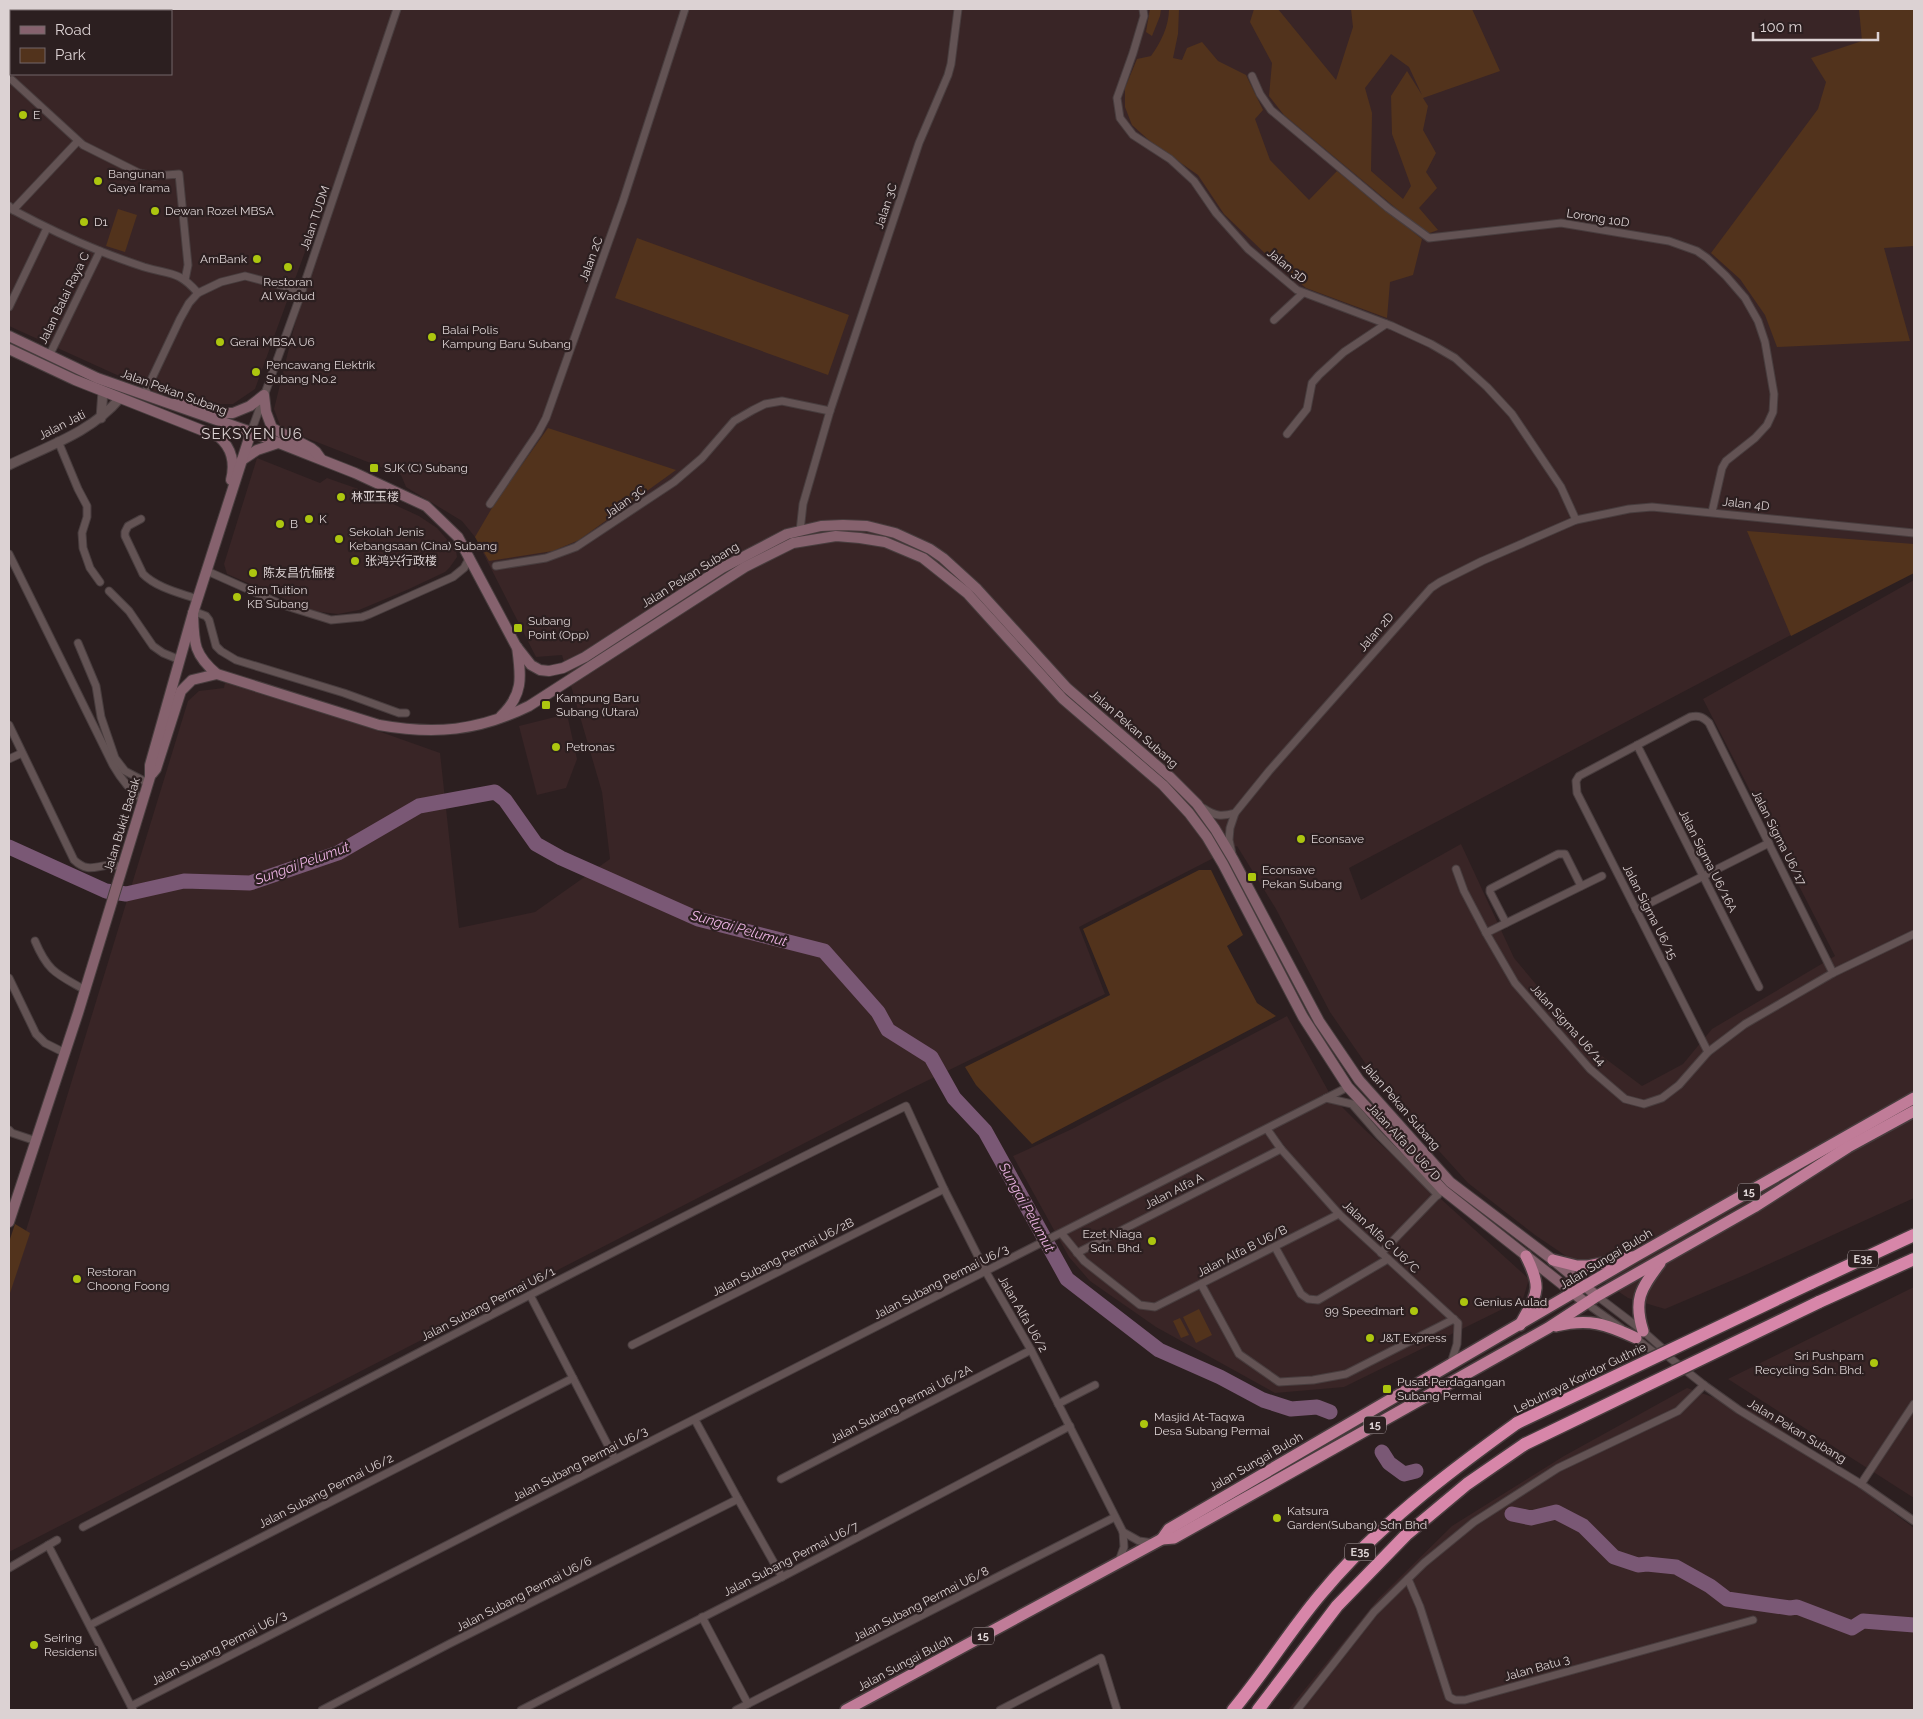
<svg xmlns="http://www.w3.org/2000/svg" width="1923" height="1719" font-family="Raleway,'Noto Sans SC',sans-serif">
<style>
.built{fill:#392526;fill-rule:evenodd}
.green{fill:#52331c;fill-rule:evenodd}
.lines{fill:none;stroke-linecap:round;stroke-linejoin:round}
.river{stroke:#7a5875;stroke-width:15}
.minor-casing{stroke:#483d3e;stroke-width:9}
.tertiary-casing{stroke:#483d3e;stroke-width:11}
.secondary-casing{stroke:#483d3e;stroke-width:12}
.trunk-casing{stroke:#483d3e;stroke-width:14}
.motorway-casing{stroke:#483d3e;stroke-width:15}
.minor{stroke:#635354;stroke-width:7}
.tertiary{stroke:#635354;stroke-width:9}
.secondary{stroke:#86626e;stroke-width:10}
.trunk{stroke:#c07c98;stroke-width:11}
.motorway{stroke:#d786a9;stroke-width:12}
.motorway-bridge-casing{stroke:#483d3e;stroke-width:15;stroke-linecap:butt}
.motorway-bridge{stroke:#d786a9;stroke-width:12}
.poi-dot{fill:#adc60f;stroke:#2c1f20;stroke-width:2}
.labels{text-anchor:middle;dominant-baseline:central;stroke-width:4.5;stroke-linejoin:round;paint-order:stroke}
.shield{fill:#2c1f20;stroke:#a79c9d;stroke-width:1}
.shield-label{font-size:11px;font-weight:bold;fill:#dcd2d3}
.poi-label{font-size:12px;fill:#dcd2d3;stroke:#2c1f20;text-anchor:start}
.street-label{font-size:12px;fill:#dcd2d3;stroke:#2c1f20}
.water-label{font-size:14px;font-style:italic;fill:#ecb3e3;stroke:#2c1f20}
.quarter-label{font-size:15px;letter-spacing:1px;fill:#dcd2d3;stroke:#2c1f20}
</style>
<rect width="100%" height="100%" fill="#2c1f20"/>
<!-- built -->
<g class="built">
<path d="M9,9H1914V570L1349,868L1361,900L1461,844L1514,958L1586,1044L1642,1086L1683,1064L1712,1029L1835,956L1703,699L1914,580V1198L1747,1274L1665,1309L1628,1298L1535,1235L1468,1183L1383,1089L1330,1012L1276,909L1237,846L1079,927L1105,994L904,1092L9,1552V1286L188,701L199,691L224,688L226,677L440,753L459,928L535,912L610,859L602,792L562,655L536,657L475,537L462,521L406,487L401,475L281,428L274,409L329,186L255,389L233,404H206L161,395L9,326ZM11,11H171V74H11Z"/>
<polygon points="257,458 320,483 327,478 367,492 419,516 437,528 456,550 457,557 450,567 445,572 409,589 359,610 338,614 313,611 227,574 224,564"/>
<polygon points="567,714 577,759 566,788 537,795 519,726"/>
<polygon points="1287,1016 1331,1096 1365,1130 1529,1279 1523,1299 1344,1387 1275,1393 1156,1327 1090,1281 1069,1257 1013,1156 1072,1129"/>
<polygon points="1914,1287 1914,1498 1728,1379"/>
<polygon points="1687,1388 1761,1414 1914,1528 1914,1710 1288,1710 1378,1599 1452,1526 1564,1456"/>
</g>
<!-- green -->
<g class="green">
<polygon points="1150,9 1161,9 1160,16 1152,36 1146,32"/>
<path d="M1169,9H1179L1178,34L1173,58L1182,60L1187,48L1202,42L1218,61L1246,75L1263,110L1255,119L1270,160L1309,200L1337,171L1422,239L1413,275L1390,282L1387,318L1306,288L1274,262L1224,214L1198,175L1151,142L1132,125L1125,107V88L1137,59L1151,56C1161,42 1169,26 1169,9Z"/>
<path d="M1254,9H1278L1336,80L1353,27L1351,9H1472L1500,71L1423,98L1428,106L1423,130L1436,153L1426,172L1437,188L1419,208L1438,230L1427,234L1284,115L1269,96L1272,63L1250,22ZM1391,54L1409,67L1422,95L1407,71L1391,96L1392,134L1411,186L1403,199L1371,171L1372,113L1365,88Z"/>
<polygon points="1859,9 1914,9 1914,246 1884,248 1910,341 1777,347 1765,315 1740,279 1711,253 1818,109 1826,82 1811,58 1862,41"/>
<polygon points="118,209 137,215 125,252 106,246"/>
<polygon points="637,238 849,315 828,375 615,298"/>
<polygon points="548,428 676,470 579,540 553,551 489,561 475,537 496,501"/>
<polygon points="1747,531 1914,544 1914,573 1791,636"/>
<polygon points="1199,870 1211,870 1243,935 1227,946 1257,1003 1276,1016 1032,1144 976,1085 965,1067 1110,995 1083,929"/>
<polygon points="15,1224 30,1233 9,1296 9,1242"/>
<polygon points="1199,1309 1212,1335 1196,1343 1183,1317"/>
<polygon points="1180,1318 1189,1335 1181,1338 1173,1321"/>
</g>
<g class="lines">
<!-- river -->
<g class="river">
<polyline points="9,847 106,891 126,894 184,881 250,883 338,853 419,806 495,792 505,800 536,844 561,858 698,919 824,951 878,1012 888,1030 931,1057 954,1098 985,1131 1067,1279 1159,1350 1220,1377 1263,1400 1291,1409 1317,1407 1330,1412"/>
<polyline points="1382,1452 1389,1463 1404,1474 1416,1471"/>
<polyline points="1512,1514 1531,1518 1556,1512 1583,1526 1614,1557 1638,1565 1647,1564 1676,1567 1710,1586 1727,1599 1790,1608 1797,1607 1852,1628 1863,1621 1914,1625"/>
</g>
<defs>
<g id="minor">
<polyline points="1143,9 1144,16 1133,53 1117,98 1120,118 1133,135 1170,159 1194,181 1216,213 1248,249 1297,290 1392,326 1431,344 1455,358 1487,387 1512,414 1561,487 1576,520"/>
<polyline points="49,10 50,11"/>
<polyline points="1252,76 1260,94 1271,110 1388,208 1429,238 1561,223 1669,241 1697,251 1707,258 1726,276 1745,298 1758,321 1765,342 1774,394 1773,412 1767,425 1755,438 1726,461 1722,468 1712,512"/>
<polyline points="12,80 83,145 139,173 154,176 179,174 188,265 185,280"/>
<path d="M9,206L13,210C41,225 70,239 100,251C115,257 129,262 144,267C170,275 178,270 198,293"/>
<polyline points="13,210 78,141"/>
<polyline points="9,307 47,228"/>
<polyline points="1274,320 1303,293"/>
<polyline points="49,356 100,251"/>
<polyline points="144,395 180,319 189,303 198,293 221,282 245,276 302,291"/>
<polyline points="251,432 302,291 397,9"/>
<polyline points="1287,434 1307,409 1312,383 1319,375 1344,352 1386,324"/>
<polyline points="58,441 78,489 87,506 87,517 82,533 83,548 90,568 100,582"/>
<polyline points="490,504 538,433 546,418 623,201 685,9"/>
<path d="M141,519L128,526L125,532V536L143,574C157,588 180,593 197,599"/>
<polyline points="800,531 803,504 830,411 919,143 948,75 951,64 958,9"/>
<path d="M9,554L113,765C121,779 129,790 143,800"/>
<polyline points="496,566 546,558 576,547 674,482 702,458 734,421 753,410 765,404 782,401 830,411"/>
<polyline points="207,571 283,605 331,620 362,617 370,614 453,577 464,568 470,557"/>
<polyline points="109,591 129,611 153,646 163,653 180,660"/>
<polyline points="193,611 206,616 209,620 216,646 221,651 236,660 344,693 399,713 406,713"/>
<polyline points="78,643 96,686 101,717 115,758 125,771 148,783"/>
<path d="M9,725L74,860C88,873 95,866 110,865C114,865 119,866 123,867"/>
<polyline points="1637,745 1759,987"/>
<polyline points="9,759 22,753"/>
<path d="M1203,808C1215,816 1221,817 1235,813"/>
<polyline points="1232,854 1229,840 1230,828 1235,813 1269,771 1431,588 1440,582 1482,561 1576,520 1629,509 1652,507 1914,533"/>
<polyline points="1456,869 1464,891 1486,933 1515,983 1590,1069 1625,1099 1644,1104 1662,1098 1679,1085 1708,1052 1745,1024 1833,973 1914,934"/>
<polyline points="1636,910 1769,843"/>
<polyline points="1506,923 1490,892 1490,889 1558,854 1565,854 1581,886"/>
<polyline points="1486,933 1602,876"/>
<path d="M35,941C48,972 57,974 85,990"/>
<polyline points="9,978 36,1034 45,1043 65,1053"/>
<path d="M1708,1052L1577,793L1576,781L1579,776L1690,717C1699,715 1703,717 1709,723L1833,973"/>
<polyline points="1326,1098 1352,1104 1379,1135 1438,1195"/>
<polyline points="1267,1129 1281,1149 1339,1214 1458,1323 1457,1344 1451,1363"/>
<polyline points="9,1130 12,1133 36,1141"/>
<polyline points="1062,1234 1084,1261 1140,1305 1155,1307 1339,1214"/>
<polyline points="1275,1247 1301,1294 1308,1299 1318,1300 1388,1259"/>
<polyline points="1077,1253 1281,1149"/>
<polyline points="1381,1253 1440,1192"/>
<polyline points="1201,1284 1239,1354 1279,1382 1313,1380 1346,1374 1454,1319"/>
<polyline points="530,1295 615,1459"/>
<polyline points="1597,1296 1643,1331 1661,1347 1670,1358 1704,1385 1739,1410 1861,1484 1914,1521"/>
<polyline points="1586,1303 1621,1328"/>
<polyline points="1634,1337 1655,1353 1660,1355"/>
<polyline points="632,1345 944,1189"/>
<polyline points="1058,1404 1095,1385"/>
<polyline points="695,1420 738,1499 782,1577"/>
<polyline points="781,1479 1031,1350"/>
<polyline points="1861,1484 1914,1404"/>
<path d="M83,1527C357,1385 629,1241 906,1106L944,1189L986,1272L1031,1350L1123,1532L1124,1547L1119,1561"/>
<polyline points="1123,1532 1139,1541 1153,1543"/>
<polyline points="48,1545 133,1710"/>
<polyline points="9,1568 57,1540"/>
<polyline points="1408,1579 1420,1607 1449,1697 1455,1700 1465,1700 1753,1620"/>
<polyline points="702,1617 748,1704"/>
<polyline points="90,1625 573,1378"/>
<path d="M131,1706C536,1499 943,1293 1348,1087"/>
<polyline points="322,1710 449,1644 738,1499"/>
<polyline points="521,1710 782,1577 1070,1426"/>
<polyline points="736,1710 1115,1517"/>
<polyline points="1000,1710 1101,1658 1117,1710"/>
<polyline points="1297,1710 1374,1612 1424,1563 1474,1522 1558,1468 1678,1411 1704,1385"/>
</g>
<g id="tertiary">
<polyline points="101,418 103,391"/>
<path d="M9,465C48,446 92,432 120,398"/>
</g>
<g id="secondary">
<polyline points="9,336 97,378 251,432 355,473 426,506 458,537 516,646 531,665 540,670 549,671 563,668 585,657 722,568 787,534 821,526 843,525 867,526 895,533 930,549 943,558 977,589 1067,688 1170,777 1197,804 1215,829 1233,859 1319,1021 1359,1080 1450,1182 1553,1260 1597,1296"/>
<path d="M9,349L75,380L219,437C232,448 235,464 231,480"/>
<polyline points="174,404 196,404 224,413 233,413 250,406 264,395 266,412 272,428 311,448 316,452 321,459"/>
<polyline points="242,460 257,450 278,443"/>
<path d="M193,613C194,642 193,654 217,674L379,725C435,735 478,731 529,706L745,567L793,543L836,536L860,538L885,542L923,558L967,593L1063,699L1163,785L1189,813L1207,837L1223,864L1303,1017L1348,1087L1443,1190L1586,1303"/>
<path d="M501,716C524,694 521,677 517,647"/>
<polyline points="152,774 156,769 181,691 192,680 217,674"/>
<polyline points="9,1222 78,1013 150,777 150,765 193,613 251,432"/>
</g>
<g id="trunk">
<polyline points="1553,1260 1577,1266 1588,1266 1632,1257"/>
<path d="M1520,1325C1537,1293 1543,1290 1526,1256"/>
<path d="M1556,1326C1589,1318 1606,1324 1636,1338"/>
<path d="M1643,1331C1633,1299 1641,1289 1660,1263"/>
<polyline points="1162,1539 1169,1529 1636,1256 1914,1098"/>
<polyline points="846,1710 1162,1539 1174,1538 1548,1328 1597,1296 1754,1207 1848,1147 1914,1111"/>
</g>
<g id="motorway">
<polyline points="1811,1283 1914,1235"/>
<polyline points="1819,1302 1914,1259"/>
<path d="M1233,1710C1264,1673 1289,1632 1320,1595C1377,1526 1445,1475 1517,1423"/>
<polyline points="1258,1710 1337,1606 1406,1535 1467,1484 1525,1444"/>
</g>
</defs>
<!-- minor casing -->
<use href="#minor" class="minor-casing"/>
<!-- tertiary casing -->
<use href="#tertiary" class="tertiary-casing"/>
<!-- secondary casing -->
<use href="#secondary" class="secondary-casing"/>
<!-- trunk casing -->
<use href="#trunk" class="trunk-casing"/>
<!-- motorway casing -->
<use href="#motorway" class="motorway-casing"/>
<!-- minor -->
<use href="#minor" class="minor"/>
<!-- tertiary -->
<use href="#tertiary" class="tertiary"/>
<!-- secondary -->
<use href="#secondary" class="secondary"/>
<!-- trunk -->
<use href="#trunk" class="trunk"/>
<!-- motorway -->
<use href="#motorway" class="motorway"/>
<defs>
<g id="motorway-bridge">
<polyline points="1517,1423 1811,1283"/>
<polyline points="1525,1444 1819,1302"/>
</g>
</defs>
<!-- motorway-bridge casing -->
<use href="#motorway-bridge" class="motorway-bridge-casing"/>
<!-- motorway-bridge -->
<use href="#motorway-bridge" class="motorway-bridge"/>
</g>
<!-- markers -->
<g class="poi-dot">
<circle cx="23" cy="115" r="5"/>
<circle cx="98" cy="181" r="5"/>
<circle cx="155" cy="211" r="5"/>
<circle cx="84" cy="222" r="5"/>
<circle cx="257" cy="259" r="5"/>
<circle cx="288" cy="267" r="5"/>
<circle cx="432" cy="337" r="5"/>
<circle cx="220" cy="342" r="5"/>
<circle cx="256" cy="372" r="5"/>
<rect x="369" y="463" width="10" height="10" rx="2.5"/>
<circle cx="341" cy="497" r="5"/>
<circle cx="309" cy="519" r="5"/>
<circle cx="280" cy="524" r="5"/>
<circle cx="339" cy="539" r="5"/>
<circle cx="355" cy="561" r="5"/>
<circle cx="253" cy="573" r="5"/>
<circle cx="237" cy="597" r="5"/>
<rect x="513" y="623" width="10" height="10" rx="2.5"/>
<rect x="541" y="700" width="10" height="10" rx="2.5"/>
<circle cx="556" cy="747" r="5"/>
<circle cx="1301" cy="839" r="5"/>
<rect x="1247" y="872" width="10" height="10" rx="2.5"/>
<circle cx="1152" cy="1241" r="5"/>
<circle cx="77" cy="1279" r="5"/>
<circle cx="1464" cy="1302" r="5"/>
<circle cx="1414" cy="1311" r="5"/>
<circle cx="1370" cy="1338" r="5"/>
<circle cx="1874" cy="1363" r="5"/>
<rect x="1382" y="1384" width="10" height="10" rx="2.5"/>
<circle cx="1144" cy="1424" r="5"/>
<circle cx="1277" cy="1518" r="5"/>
<circle cx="34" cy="1645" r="5"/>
</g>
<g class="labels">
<!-- shield labels -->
<g class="shield">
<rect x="1738" y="1183.5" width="22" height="17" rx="4"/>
<rect x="1848" y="1250.5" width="30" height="17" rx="4"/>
<rect x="1364" y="1416.5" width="22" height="17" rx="4"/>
<rect x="1345" y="1543.5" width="30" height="17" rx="4"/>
<rect x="972" y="1627.5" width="22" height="17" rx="4"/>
</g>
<g class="shield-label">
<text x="1749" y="1192">15</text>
<text x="1863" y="1259">E35</text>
<text x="1375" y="1425">15</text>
<text x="1360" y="1552">E35</text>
<text x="983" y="1636">15</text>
</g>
<!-- poi labels -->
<g class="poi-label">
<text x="33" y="115">E</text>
<text x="108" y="174">Bangunan<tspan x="108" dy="14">Gaya Irama</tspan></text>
<text x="165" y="211">Dewan Rozel MBSA</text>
<text x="94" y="222">D1</text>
<text x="247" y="259" text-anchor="end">AmBank</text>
<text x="288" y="282" text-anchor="middle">Restoran<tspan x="288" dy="14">Al Wadud</tspan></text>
<text x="442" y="330">Balai Polis<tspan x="442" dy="14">Kampung Baru Subang</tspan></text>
<text x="230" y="342">Gerai MBSA U6</text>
<text x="266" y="365">Pencawang Elektrik<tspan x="266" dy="14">Subang No.2</tspan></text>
<text x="384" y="468">SJK (C) Subang</text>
<text x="351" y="497">林亚玉楼</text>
<text x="319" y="519">K</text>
<text x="290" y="524">B</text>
<text x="349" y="532">Sekolah Jenis<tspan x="349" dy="14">Kebangsaan (Cina) Subang</tspan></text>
<text x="365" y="561">张鸿兴行政楼</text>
<text x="263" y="573">陈友昌伉俪楼</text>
<text x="247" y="590">Sim Tuition<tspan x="247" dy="14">KB Subang</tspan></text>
<text x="528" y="621">Subang<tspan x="528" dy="14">Point (Opp)</tspan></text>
<text x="556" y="698">Kampung Baru<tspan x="556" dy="14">Subang (Utara)</tspan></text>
<text x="566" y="747">Petronas</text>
<text x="1311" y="839">Econsave</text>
<text x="1262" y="870">Econsave<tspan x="1262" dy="14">Pekan Subang</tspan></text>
<text x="1142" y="1234" text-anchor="end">Ezet Niaga<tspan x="1142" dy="14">Sdn. Bhd.</tspan></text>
<text x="87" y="1272">Restoran<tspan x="87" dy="14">Choong Foong</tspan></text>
<text x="1474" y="1302">Genius Aulad</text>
<text x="1404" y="1311" text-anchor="end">99 Speedmart</text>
<text x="1380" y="1338">J&amp;T Express</text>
<text x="1864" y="1356" text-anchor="end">Sri Pushpam<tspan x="1864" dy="14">Recycling Sdn. Bhd.</tspan></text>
<text x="1397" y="1382">Pusat Perdagangan<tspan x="1397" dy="14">Subang Permai</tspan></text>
<text x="1154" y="1417">Masjid At-Taqwa<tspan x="1154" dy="14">Desa Subang Permai</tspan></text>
<text x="1287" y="1511">Katsura<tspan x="1287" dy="14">Garden(Subang) Sdn Bhd</tspan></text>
<text x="44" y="1638">Seiring<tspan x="44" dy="14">Residensi</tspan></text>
</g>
<!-- street labels -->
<g class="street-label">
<text transform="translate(886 206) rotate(-72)">Jalan 3C</text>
<text transform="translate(315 218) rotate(-71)">Jalan TUDM</text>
<text transform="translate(1598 218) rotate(9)">Lorong 10D</text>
<text transform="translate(591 259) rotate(-70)">Jalan 2C</text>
<text transform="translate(1287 266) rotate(39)">Jalan 3D</text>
<text transform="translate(64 298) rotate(-64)">Jalan Balai Raya C</text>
<text transform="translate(174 392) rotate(20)">Jalan Pekan Subang</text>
<text transform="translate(62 425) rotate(-27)">Jalan Jati</text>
<text transform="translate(625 502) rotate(-35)">Jalan 3C</text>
<text transform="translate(1746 504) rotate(6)">Jalan 4D</text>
<text transform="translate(690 575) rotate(-32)">Jalan Pekan Subang</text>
<text transform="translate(1376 632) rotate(-49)">Jalan 2D</text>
<text transform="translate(1134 729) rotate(41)">Jalan Pekan Subang</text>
<text transform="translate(122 825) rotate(-73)">Jalan Bukit Badak</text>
<text transform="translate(1779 838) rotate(63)">Jalan Sigma U6/17</text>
<text transform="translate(1708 861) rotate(63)">Jalan Sigma U6/16A</text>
<text transform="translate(1650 912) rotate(63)">Jalan Sigma U6/15</text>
<text transform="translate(1568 1025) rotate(48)">Jalan Sigma U6/14</text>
<text transform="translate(1401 1106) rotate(49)">Jalan Pekan Subang</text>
<text transform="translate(1404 1142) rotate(47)">Jalan Alfa D U6/D</text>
<text transform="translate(1174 1191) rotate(-27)">Jalan Alfa A</text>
<text transform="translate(1381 1237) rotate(43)">Jalan Alfa C U6/C</text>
<text transform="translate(1242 1251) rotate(-27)">Jalan Alfa B U6/B</text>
<text transform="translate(783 1257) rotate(-27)">Jalan Subang Permai U6/2B</text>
<text transform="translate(1606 1259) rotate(-31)">Jalan Sungai Buloh</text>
<text transform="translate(941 1282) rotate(-27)">Jalan Subang Permai U6/3</text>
<text transform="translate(488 1304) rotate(-27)">Jalan Subang Permai U6/1</text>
<text transform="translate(1023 1314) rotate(60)">Jalan Alfa U6/2</text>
<text transform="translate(1580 1378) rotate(-26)">Lebuhraya Koridor Guthrie</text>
<text transform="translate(901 1404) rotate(-27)">Jalan Subang Permai U6/2A</text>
<text transform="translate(1797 1431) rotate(31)">Jalan Pekan Subang</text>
<text transform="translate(1256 1462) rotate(-30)">Jalan Sungai Buloh</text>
<text transform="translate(580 1464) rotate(-27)">Jalan Subang Permai U6/3</text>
<text transform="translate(326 1491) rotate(-27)">Jalan Subang Permai U6/2</text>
<text transform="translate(791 1559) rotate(-27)">Jalan Subang Permai U6/7</text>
<text transform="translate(524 1594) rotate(-27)">Jalan Subang Permai U6/6</text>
<text transform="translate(921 1604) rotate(-27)">Jalan Subang Permai U6/8</text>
<text transform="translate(219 1648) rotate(-27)">Jalan Subang Permai U6/3</text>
<text transform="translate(905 1663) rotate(-28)">Jalan Sungai Buloh</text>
<text transform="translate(1537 1668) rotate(-16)">Jalan Batu 3</text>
</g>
<!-- water labels -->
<g class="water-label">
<text transform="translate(302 863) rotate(-20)">Sungai Pelumut</text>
<text transform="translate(739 928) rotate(16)">Sungai Pelumut</text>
<text transform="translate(1027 1207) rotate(61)">Sungai Pelumut</text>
</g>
<!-- quarter labels -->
<g class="quarter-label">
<text x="252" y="434">SEKSYEN U6</text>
</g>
</g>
<!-- border -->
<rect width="1923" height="1719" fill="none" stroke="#dcd2d3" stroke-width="20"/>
<!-- legend -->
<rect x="10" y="10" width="162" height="65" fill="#2c1f20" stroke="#726768"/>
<rect x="20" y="26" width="25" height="8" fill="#86626e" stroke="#726768"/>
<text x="55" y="35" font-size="15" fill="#dcd2d3">Road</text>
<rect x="20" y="48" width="25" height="15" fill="#52331c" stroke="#726768"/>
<text x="55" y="60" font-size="15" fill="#dcd2d3">Park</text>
<!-- scale -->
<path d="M1753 32v8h125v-8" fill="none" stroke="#dcd2d3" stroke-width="2.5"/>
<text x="1760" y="32" font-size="15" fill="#dcd2d3" stroke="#2c1f20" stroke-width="4" paint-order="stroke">100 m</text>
</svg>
